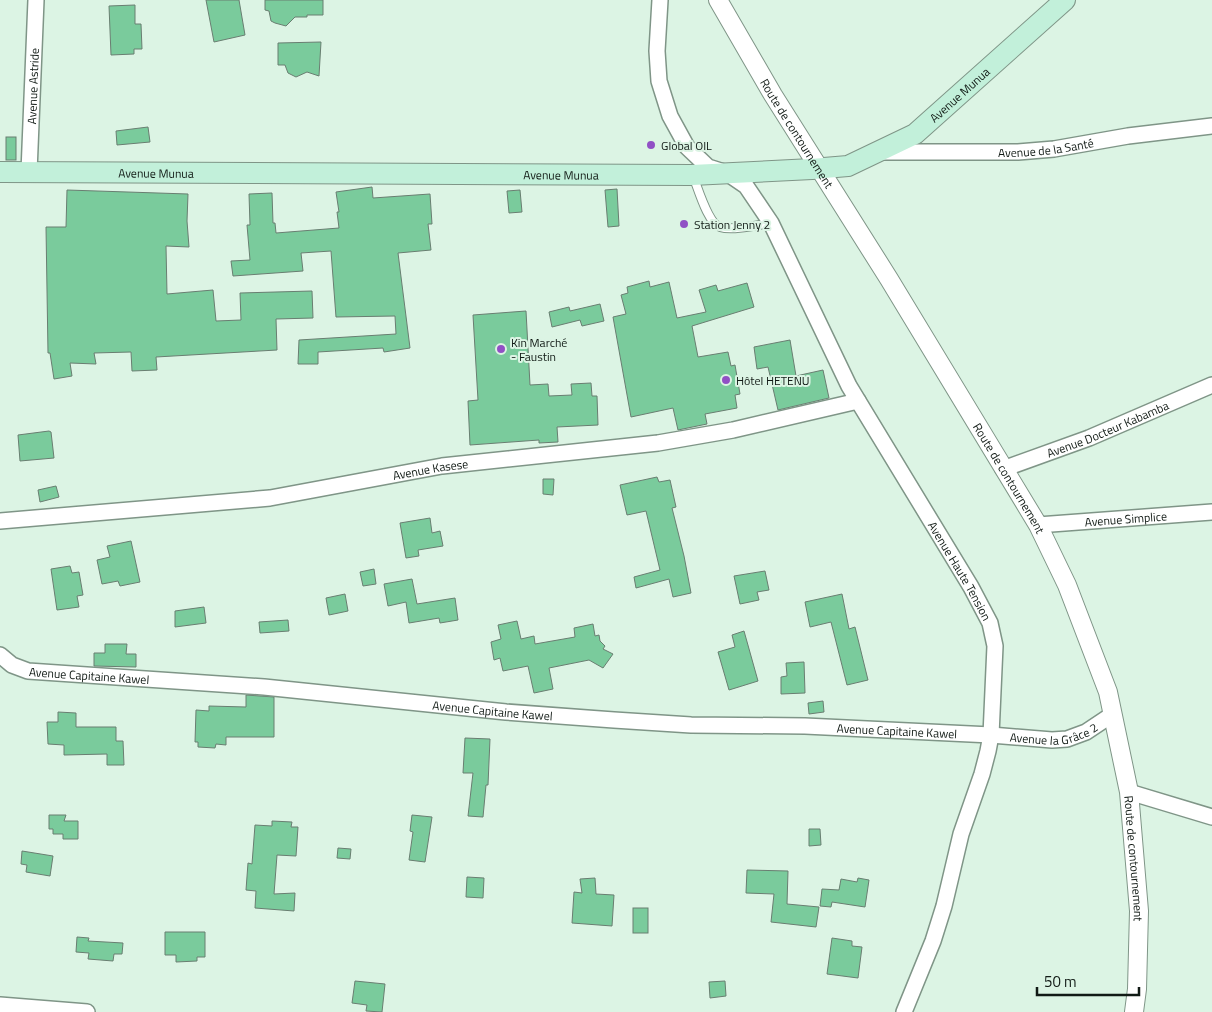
<svg xmlns="http://www.w3.org/2000/svg" width="1212" height="1012" font-family="'Titillium Web',sans-serif">
<style>
.building{fill:#7acb9c;stroke:#697e71}
.lines{fill:none;stroke-linecap:round;stroke-linejoin:round}
.service-casing{stroke:#7f9587;stroke-width:10}
.minor-casing{stroke:#7f9587;stroke-width:18}
.tertiary-casing{stroke:#7f9587;stroke-width:20}
.secondary-casing{stroke:#7f9587;stroke-width:22}
.service{stroke:#fff;stroke-width:8}
.minor{stroke:#fff;stroke-width:15}
.tertiary{stroke:#fff;stroke-width:18}
.secondary{stroke:#c2f0da;stroke-width:20}
.poi-dot{fill:#9150c5;stroke:#dcf4e4;stroke-width:2}
.labels{text-anchor:middle;dominant-baseline:central;stroke-width:4;stroke-linejoin:round;paint-order:stroke}
.street-label{font-size:12px;fill:#111a15;stroke:#dcf4e4}
.poi-label{font-size:12px;fill:#111a15;stroke:#dcf4e4;text-anchor:start}
</style>
<rect width="100%" height="100%" fill="#dcf4e4"/>
<!-- building -->
<g class="building">
<polygon points="206,0 239,0 245,35 214,42"/>
<polygon points="265,0 323,0 323,15 307,15 307,17 295,17 286,26 275,23 271,21 269,11 265,10"/>
<polygon points="135,5 135,24 141,24 142,49 134,49 134,54 111,55 109,6"/>
<polygon points="321,42 319,76 307,72 296,77 288,73 285,65 278,65 278,43"/>
<polygon points="148,127 150,142 117,145 116,131"/>
<rect x="6" y="137" width="10" height="23"/>
<polygon points="372,187 373,198 430,194 432,224 428,224 431,250 398,253 410,348 384,352 383,348 318,352 318,364 298,364 299,340 396,334 395,316 336,317 331,251 301,253 303,271 233,276 231,261 250,260 247,225 250,225 249,194 272,193 273,223 275,223 276,233 339,228 337,212 339,212 336,192"/>
<polygon points="617,189 619,226 608,227 605,190"/>
<polygon points="67,190 188,194 187,221 189,247 166,246 167,294 213,290 216,321 241,320 240,293 312,291 313,318 276,319 277,350 156,357 157,370 132,371 131,352 94,353 96,364 70,363 72,376 54,379 50,353 48,353 46,227 66,227"/>
<polygon points="520,190 522,212 509,213 507,191"/>
<polygon points="649,281 650,287 669,282 677,318 706,312 699,290 716,285 718,291 747,283 754,307 692,326 698,357 728,352 731,366 735,365 740,394 735,395 737,408 705,414 707,424 678,430 673,408 631,417 613,317 626,314 621,295 628,293 627,287"/>
<polygon points="600,304 604,321 582,326 580,320 552,327 549,312 569,307 570,311"/>
<polygon points="526,311 530,385 548,384 549,396 572,395 571,384 591,383 592,396 597,396 598,425 557,427 558,442 539,443 539,440 470,445 468,401 478,400 473,315"/>
<polygon points="790,340 796,376 823,370 829,398 778,410 768,367 757,369 754,347"/>
<polygon points="49,431 51,432 54,458 20,461 18,435"/>
<polygon points="657,477 659,482 670,480 676,507 672,508 684,556 691,593 673,597 669,579 636,588 634,577 660,570 646,511 627,515 620,485"/>
<polygon points="543,479 554,479 553,495 543,494"/>
<polygon points="56,486 59,497 40,502 38,490"/>
<polygon points="430,518 432,533 440,531 443,546 418,550 419,556 406,558 400,523"/>
<polygon points="131,541 140,582 120,586 118,581 102,584 97,560 110,557 107,546"/>
<polygon points="70,566 72,573 79,572 83,595 77,596 79,607 57,610 51,569"/>
<polygon points="374,569 376,584 363,586 360,572"/>
<polygon points="765,571 769,590 757,592 759,600 740,604 734,576"/>
<polygon points="412,579 417,604 455,598 458,620 440,623 439,618 409,623 406,602 388,606 384,584"/>
<polygon points="345,594 348,611 329,615 326,598"/>
<polygon points="842,594 849,629 855,627 868,680 847,685 831,622 810,627 805,602"/>
<polygon points="204,607 206,623 175,627 175,611"/>
<polygon points="288,620 289,631 260,633 259,622"/>
<polygon points="517,621 521,639 534,636 535,644 575,637 574,628 593,624 595,636 599,635 600,641 605,646 603,649 613,654 603,668 589,660 549,668 553,689 534,693 528,666 503,671 500,658 494,660 491,642 501,639 498,625"/>
<polygon points="744,631 758,681 729,690 718,652 735,647 732,635"/>
<polygon points="105,644 127,644 126,654 136,654 136,667 94,666 94,653 105,653"/>
<polygon points="804,662 805,693 781,694 781,677 787,676 786,663"/>
<polygon points="246,695 274,697 274,737 226,737 226,745 216,744 215,748 198,747 198,742 195,742 196,710 209,711 209,706 246,707"/>
<polygon points="823,701 824,712 809,714 808,703"/>
<polygon points="58,712 76,713 76,727 116,727 116,741 123,741 124,765 107,765 107,754 64,755 64,745 48,744 47,722 58,722"/>
<polygon points="465,738 490,739 488,785 486,785 483,817 468,816 473,773 463,773"/>
<polygon points="49,815 66,815 64,821 78,821 78,839 63,839 63,834 53,834 53,829 49,829"/>
<polygon points="412,815 432,817 425,862 409,860 413,832 410,831"/>
<polygon points="272,821 292,822 291,827 298,827 296,856 277,855 274,894 295,893 294,911 255,908 256,891 246,890 248,863 252,864 255,825 272,826"/>
<polygon points="809,829 820,829 821,845 809,846"/>
<polygon points="338,848 351,849 350,859 337,858"/>
<polygon points="22,851 53,856 50,876 26,872 27,865 21,864"/>
<polygon points="747,870 788,871 787,904 819,907 816,927 771,922 774,894 746,893"/>
<polygon points="467,877 484,878 483,898 466,897"/>
<polygon points="595,878 596,894 614,895 612,926 572,923 574,892 582,893 580,879"/>
<polygon points="858,878 869,880 865,907 832,902 831,907 820,906 822,889 839,890 841,879 857,882"/>
<rect x="633" y="908" width="15" height="25"/>
<polygon points="165,932 205,932 205,957 197,957 197,961 176,962 176,955 165,955"/>
<polygon points="77,937 89,938 88,941 123,943 122,954 114,954 113,961 88,959 89,953 76,952"/>
<polygon points="832,938 852,941 852,946 862,947 858,978 827,974"/>
<polygon points="355,981 385,984 382,1012 366,1011 367,1005 352,1003"/>
<polygon points="725,981 726,996 710,998 709,982"/>
</g>
<g class="lines">
<defs>
<path id="service" d="M693,176C698,188 708,224 720,227C732,231 758,225 771,223"/>
<g id="minor">
<path id="s1" d="M660,0L657,51L659,81L670,116L687,147L708,167L727,173L746,186L771,223L849,386L971,587L990,623L995,646L991,735L988,751L982,774L961,834L944,906L933,941L904,1012"/>
<path id="s2" d="M880,152H1018L1054,149L1128,136L1212,126"/>
<path id="s3" d="M29,172L36,0"/>
<path id="s4" d="M1003,469L1089,438L1212,385"/>
<path id="s5" d="M0,521L270,498L442,466L658,443L733,430L858,401"/>
<path id="s6" d="M1038,525L1212,512"/>
<path id="s7" d="M0,655L12,665L28,671L264,687L506,712L614,720L691,725L805,726L991,735L1052,740L1067,739L1086,732L1113,714"/>
<polyline points="1129,792 1212,817"/>
<polyline points="0,1005 87,1012"/>
</g>
<g id="tertiary">
<path id="s8" d="M718,0L773,95L889,279L1038,525L1067,585L1108,692L1129,792L1139,911L1137,989L1134,1012"/>
</g>
<g id="secondary">
<path id="s9" d="M0,172L692,175L812,169L848,166L915,134L1065,0"/>
</g>
</defs>
<!-- service casing -->
<use href="#service" class="service-casing"/>
<!-- minor casing -->
<use href="#minor" class="minor-casing"/>
<!-- tertiary casing -->
<use href="#tertiary" class="tertiary-casing"/>
<!-- secondary casing -->
<use href="#secondary" class="secondary-casing"/>
<!-- service -->
<use href="#service" class="service"/>
<!-- minor -->
<use href="#minor" class="minor"/>
<!-- tertiary -->
<use href="#tertiary" class="tertiary"/>
<!-- secondary -->
<use href="#secondary" class="secondary"/>
</g>
<!-- markers -->
<g class="poi-dot">
<circle cx="651" cy="145" r="5"/>
<circle cx="684" cy="224" r="5"/>
<circle cx="501" cy="349" r="5"/>
<circle cx="726" cy="380" r="5"/>
</g>
<g class="labels">
<!-- street labels -->
<g class="street-label">
<text stroke="none"><textPath href="#s3" startOffset="86">Avenue Astride</textPath></text>
<text stroke="none"><textPath href="#s9" startOffset="982">Avenue Munua</textPath></text>
<text stroke="none"><textPath href="#s8" startOffset="155">Route de contournement</textPath></text>
<text stroke="none"><textPath href="#s2" startOffset="166">Avenue de la Santé</textPath></text>
<text stroke="none"><textPath href="#s9" startOffset="156">Avenue Munua</textPath></text>
<text stroke="none"><textPath href="#s9" startOffset="561">Avenue Munua</textPath></text>
<text stroke="none"><textPath href="#s4" startOffset="112">Avenue Docteur Kabamba</textPath></text>
<text stroke="none"><textPath href="#s5" startOffset="434">Avenue Kasese</textPath></text>
<text stroke="none"><textPath href="#s8" startOffset="560">Route de contournement</textPath></text>
<text stroke="none"><textPath href="#s6" startOffset="88">Avenue Simplice</textPath></text>
<text stroke="none"><textPath href="#s1" startOffset="666">Avenue Haute Tension</textPath></text>
<text stroke="none"><textPath href="#s7" startOffset="94">Avenue Capitaine Kawel</textPath></text>
<text stroke="none"><textPath href="#s7" startOffset="499">Avenue Capitaine Kawel</textPath></text>
<text stroke="none"><textPath href="#s7" startOffset="1062">Avenue la Grâce 2</textPath></text>
<text stroke="none"><textPath href="#s7" startOffset="904">Avenue Capitaine Kawel</textPath></text>
<text stroke="none"><textPath href="#s8" startOffset="965">Route de contournement</textPath></text>
</g>
<!-- poi labels -->
<g class="poi-label">
<text x="661" y="145">Global OIL</text>
<text x="694" y="224">Station Jenny 2</text>
<text x="511" y="342">Kin Marché<tspan x="511" dy="14">- Faustin</tspan></text>
<text x="736" y="380">Hôtel HETENU</text>
</g>
</g>
<!-- scale -->
<path d="M1037 987v8h102v-8" fill="none" stroke="#111a15" stroke-width="2.5"/>
<text x="1044" y="987" font-size="15" fill="#111a15" stroke="#dcf4e4" stroke-width="4" paint-order="stroke">50 m</text>
</svg>
